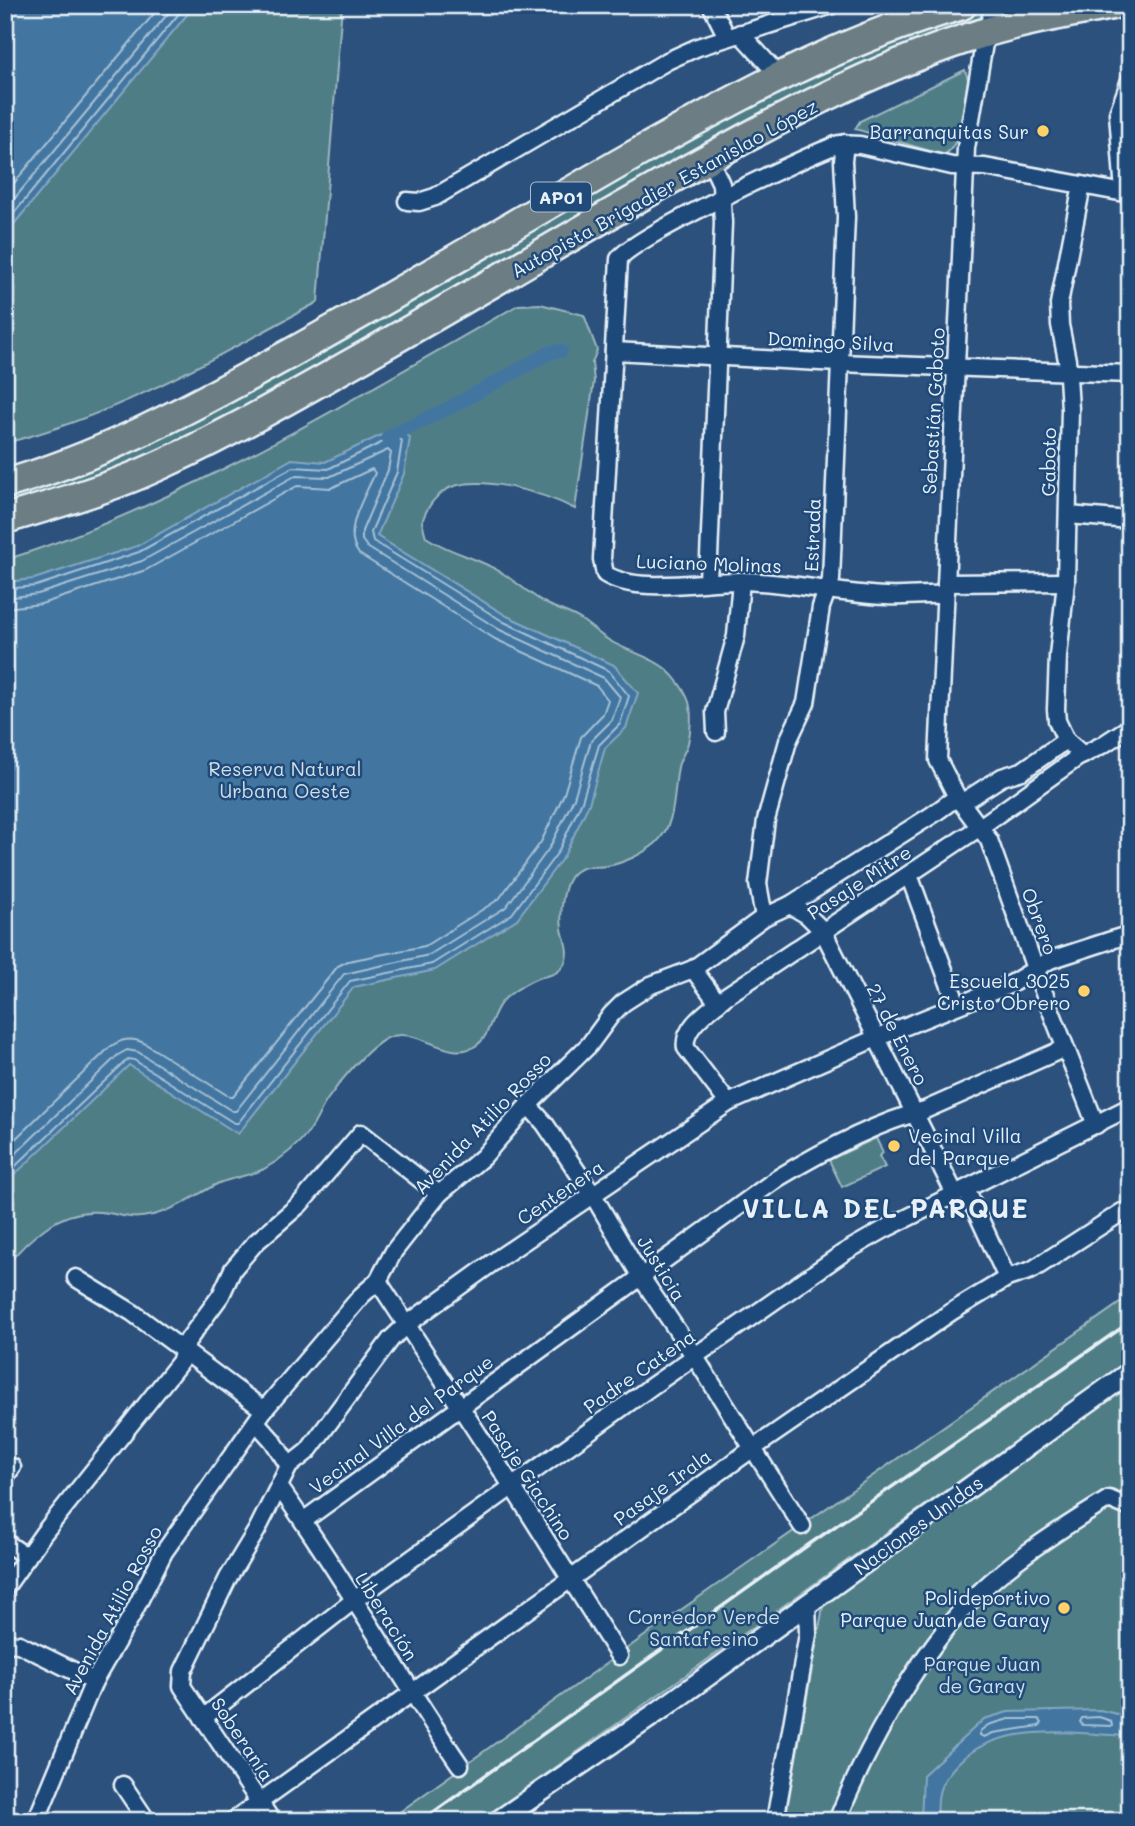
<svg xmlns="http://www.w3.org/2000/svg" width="1135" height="1826" font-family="Mali,sans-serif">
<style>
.green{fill:#507d86;stroke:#9cb7bf;stroke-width:2}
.water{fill:#4376a0;stroke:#85a7c3;stroke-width:2}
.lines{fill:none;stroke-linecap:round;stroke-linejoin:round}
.shore{stroke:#a6c0d5;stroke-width:2}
.canal{stroke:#4376a0;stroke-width:14}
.minor-casing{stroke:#e8f1f8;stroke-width:21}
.tertiary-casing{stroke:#e8f1f8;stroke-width:24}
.motorway-casing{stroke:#e8f1f8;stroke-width:33}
.minor{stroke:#1f4a7a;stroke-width:16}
.tertiary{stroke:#1f4a7a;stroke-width:19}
.motorway{stroke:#6c7e84;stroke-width:28}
.rail{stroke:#e8f1f8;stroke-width:3.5}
.poi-dot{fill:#ffd166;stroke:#1f4a7a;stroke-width:2.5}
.labels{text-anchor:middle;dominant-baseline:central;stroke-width:5;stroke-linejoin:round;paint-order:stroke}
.shield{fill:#1f4a7a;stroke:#acbfd2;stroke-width:2}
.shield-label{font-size:18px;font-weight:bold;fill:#e8f1f8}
.poi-label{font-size:19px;fill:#e8f1f8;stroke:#1f4a7a;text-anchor:end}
.street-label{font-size:19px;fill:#e8f1f8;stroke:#1f4a7a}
.park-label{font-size:19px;fill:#d1e0e7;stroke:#1f4a7a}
.district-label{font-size:26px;font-weight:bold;letter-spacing:2px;fill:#e8f1f8;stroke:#1f4a7a}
</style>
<rect width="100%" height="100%" fill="#2d517d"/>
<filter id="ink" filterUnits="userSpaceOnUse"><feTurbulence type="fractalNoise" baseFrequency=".0143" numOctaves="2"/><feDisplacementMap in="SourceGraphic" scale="14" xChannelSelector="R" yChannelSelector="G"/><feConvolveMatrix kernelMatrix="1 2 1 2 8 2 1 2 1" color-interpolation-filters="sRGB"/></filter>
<g filter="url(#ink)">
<!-- green -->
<g class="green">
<path d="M5,5H342L318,302C218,356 116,416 5,443Z"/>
<polygon points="962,5 1112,5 919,55 278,404 5,519 5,484 72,462 589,181"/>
<path d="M965,70L968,79C964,100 964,144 944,155L855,129L860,121Z"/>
<path d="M540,304L584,315L597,350L592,363L594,381L575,509C546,494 474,471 444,491C433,498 426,510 422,522L426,537C448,552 475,557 499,571C516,581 531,596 549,605C559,610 570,613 580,619C591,626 600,636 612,642C630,652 650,656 666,669C675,677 685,690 689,702C692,713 691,731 688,743C686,751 680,758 678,767C673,793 677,823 656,843C643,854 624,863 607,866C596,868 585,864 575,872C562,882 560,914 562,929C564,940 570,951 565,962C565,964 559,971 557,972C552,976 544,976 538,978C528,982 517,989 509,995C490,1009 492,1035 477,1045C448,1065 418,1024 387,1038C366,1049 340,1081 327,1100C320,1110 317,1121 310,1130C298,1145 282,1159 264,1169C250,1176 234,1177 219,1183C197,1194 178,1209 153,1215C127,1221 123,1214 100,1212C60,1208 28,1239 5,1267V560C188,502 353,398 518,305Z"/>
<polygon points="876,1138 883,1153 879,1156 885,1167 842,1187 829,1160"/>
<polygon points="1130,1296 1130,1360 480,1821 387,1821 682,1609"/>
<polygon points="1130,1385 1130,1821 785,1821 823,1606"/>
</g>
<!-- water -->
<g class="water">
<polygon points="5,5 195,5 5,235"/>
<polygon points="400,426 410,438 404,474 377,536 507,616 614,665 638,693 626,728 605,748 589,804 564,856 517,919 435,970 354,987 238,1134 129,1065 5,1184 5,582 34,579 137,546 292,459 325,462"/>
<path d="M1100,1710L1130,1717V1736C1076,1734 1000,1720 958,1763C939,1783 936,1793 938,1821H921L923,1775L984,1719L1008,1712Z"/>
</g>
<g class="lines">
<!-- shore -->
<g class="shore">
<polyline points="5,194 161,5"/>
<polyline points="5,210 175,5"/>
<polyline points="5,224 186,5"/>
<polyline points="5,589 36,586 139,552 293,467 328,469 397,435 402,441 397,472 371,532 373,541 504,622 609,671 629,696 620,724 599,745 582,801 558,852 512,914 432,964 350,981 238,1123 234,1123 134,1060 128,1059 5,1176"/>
<polyline points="5,598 38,594 142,561 295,476 329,477 388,450 391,453 388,470 362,531 362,540 367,547 500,630 604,678 620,697 612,720 591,741 574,798 550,847 506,907 429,955 344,974 236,1111 232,1111 138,1052 127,1050 118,1055 5,1164"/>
<path d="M5,608L41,604L146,570L297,486L331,488L372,469L375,473C365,497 341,531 359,554L495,639L597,686L608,700L603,714L581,737L564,794L541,842L499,899L425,946L348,961L338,966L233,1097H230L144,1043C131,1037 121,1039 110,1047L5,1149"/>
<polygon points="1099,1717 1111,1721 1112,1726 1083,1725 1080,1722 1082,1718"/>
<polygon points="1009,1719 1039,1719 1042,1723 1039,1726 993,1733 984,1737 980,1735 980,1731 988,1725"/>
</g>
<!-- canal -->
<polyline class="canal" points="388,437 449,408 551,352 561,351"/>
<defs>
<g id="minor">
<polyline points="711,5 727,37"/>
<polyline points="995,5 986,32 966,148 938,760 957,797 989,840 1042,988 1096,1125"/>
<polyline points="740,33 780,77"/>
<polyline points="1082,185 1059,304 1060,325 1067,360 1070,409 1066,582 1058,656 1056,709 1057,721 1066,740 1083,755"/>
<polyline points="1124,193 1118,113 1130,80"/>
<polyline points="407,201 419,202 435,197 667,61 698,47 832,5"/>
<polyline points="614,351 839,363 1130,374"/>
<polyline points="1068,515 1130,520"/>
<polyline points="708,581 723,223 721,184 709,158"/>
<polyline points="946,583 1066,582"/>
<path d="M944,595C925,594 906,597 886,596C838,594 790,582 742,581C703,580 638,595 605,574L602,559L619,259C631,238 808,155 839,144L860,145L952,166L985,167L1130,194"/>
<polyline points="716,732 715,712 736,636 741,581"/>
<polyline points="961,803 1002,777 1022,771 1066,740"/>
<polyline points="909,875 957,1005"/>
<polyline points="790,905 807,915 823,931 955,1194"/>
<polyline points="764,917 758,884 766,820 788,741 806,703 821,607 831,580 846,217 843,161 845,143"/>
<polyline points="693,969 718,1003"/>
<path d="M728,1103L686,1048C682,1026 712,1009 726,996L980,827L1077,758L1104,744L1130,727"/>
<polyline points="528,1105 545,1124 593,1195 641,1277 695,1357 802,1526"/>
<polyline points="966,1189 1007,1278"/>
<polyline points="76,1278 133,1313 264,1410"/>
<polyline points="378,1281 512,1486 619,1656"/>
<polyline points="256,1422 273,1441 289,1466"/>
<polyline points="5,1477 12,1467"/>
<path d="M280,1488C344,1578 398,1674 460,1765"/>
<path d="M303,1521L778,1178C824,1150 873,1124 925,1110L1065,1048"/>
<polyline points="5,1542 27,1557"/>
<polyline points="5,1588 43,1534 180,1362 188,1340 221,1295 233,1269 255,1243 300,1204 361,1133 439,1194"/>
<polyline points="5,1643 19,1644 94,1681"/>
<polyline points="203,1718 353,1601 652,1386 843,1253 885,1229 1130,1107"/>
<polyline points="123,1785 147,1821"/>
<polyline points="36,1821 94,1681 132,1615 164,1552 264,1410 362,1295 378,1281 394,1251 439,1194 483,1157 528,1105 589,1045 611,1015 623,1003 651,985 693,969 764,917 790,905 932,815 957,797"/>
<polyline points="233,1821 752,1449 951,1312 1007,1278 1032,1270 1122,1212 1130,1214"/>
<polyline points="272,1821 182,1686 183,1671 228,1578 257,1530 289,1466 308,1451 391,1339 406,1325 499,1258 728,1103 876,1038 1011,984 1050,960 1130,934"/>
<polyline points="775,1821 808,1634 807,1603"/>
<path d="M837,1821C865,1751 912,1666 962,1610C1000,1568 1053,1534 1101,1504L1109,1499L1130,1508"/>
</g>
<polyline id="tertiary" points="498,1821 659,1711 1130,1372"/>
<g id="motorway">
<path d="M5,484C96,458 178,415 260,370C382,304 500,232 620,163C729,101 841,39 962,5"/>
<path d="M5,519C50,506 97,492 140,474C217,441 290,398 363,357C473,295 580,230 689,169C779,119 870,70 968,38C1015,22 1063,14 1112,5"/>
</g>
</defs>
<!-- minor casing -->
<use href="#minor" class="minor-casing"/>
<!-- tertiary casing -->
<use href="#tertiary" class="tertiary-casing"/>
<!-- motorway casing -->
<use href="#motorway" class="motorway-casing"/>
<!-- minor -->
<use href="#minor" class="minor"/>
<!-- tertiary -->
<use href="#tertiary" class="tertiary"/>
<!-- motorway -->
<use href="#motorway" class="motorway"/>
<!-- rail -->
<polyline class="rail" points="421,1821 811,1543 1130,1322"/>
</g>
</g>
<!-- markers -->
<g class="poi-dot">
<circle cx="1043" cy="131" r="7"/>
<circle cx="1084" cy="991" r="7"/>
<circle cx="894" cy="1146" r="7"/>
<circle cx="1064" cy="1608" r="7"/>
</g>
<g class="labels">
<!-- shield labels -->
<rect class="shield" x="531" y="182.5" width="60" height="29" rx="5"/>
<g class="shield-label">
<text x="561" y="197">AP01</text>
</g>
<!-- poi labels -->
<g class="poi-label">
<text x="1029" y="131">Barranquitas Sur</text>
<text x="1070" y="980">Escuela 3025<tspan x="1070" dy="22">Cristo Obrero</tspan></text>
<text x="908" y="1135" text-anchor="start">Vecinal Villa<tspan x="908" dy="22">del Parque</tspan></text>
<text x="1050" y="1597">Polideportivo<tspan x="1050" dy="22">Parque Juan de Garay</tspan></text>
</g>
<!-- street labels -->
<g class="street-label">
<text transform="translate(664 188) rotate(-29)">Autopista Brigadier Estanislao López</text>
<text transform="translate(831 341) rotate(3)">Domingo Silva</text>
<text transform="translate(933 411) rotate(-87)">Sebastián Gaboto</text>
<text transform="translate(1048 462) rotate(-89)">Gaboto</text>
<text transform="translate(812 535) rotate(-88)">Estrada</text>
<text transform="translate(709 563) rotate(2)">Luciano Molinas</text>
<text transform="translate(859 882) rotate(-33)">Pasaje Mitre</text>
<text transform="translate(1040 921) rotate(70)">Obrero</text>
<text transform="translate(898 1034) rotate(63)">27 de Enero</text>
<text transform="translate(482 1123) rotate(-46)">Avenida Atilio Rosso</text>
<text transform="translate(560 1192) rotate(-34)">Centenera</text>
<text transform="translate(662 1268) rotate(58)">Justicia</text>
<text transform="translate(639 1371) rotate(-35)">Padre Catena</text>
<text transform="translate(401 1424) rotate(-36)">Vecinal Villa del Parque</text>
<text transform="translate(528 1475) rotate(57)">Pasaje Giachino</text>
<text transform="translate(662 1487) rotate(-36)">Pasaje Irala</text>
<text transform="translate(918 1525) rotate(-36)">Naciones Unidas</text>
<text transform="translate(112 1610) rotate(-62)">Avenida Atilio Rosso</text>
<text transform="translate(387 1616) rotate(58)">Liberación</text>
<text transform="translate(243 1739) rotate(56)">Soberanía</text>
</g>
<!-- park labels -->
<g class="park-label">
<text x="285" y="768">Reserva Natural<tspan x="285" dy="22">Urbana Oeste</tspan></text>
<text x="704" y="1616">Corredor Verde<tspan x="704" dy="22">Santafesino</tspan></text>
<text x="982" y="1663">Parque Juan<tspan x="982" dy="22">de Garay</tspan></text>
</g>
<!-- district labels -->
<g class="district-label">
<text x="886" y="1208">VILLA DEL PARQUE</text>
</g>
</g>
<!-- margin -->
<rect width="1135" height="1826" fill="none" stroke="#1f4a7a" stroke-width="28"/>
<rect x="14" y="14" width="1107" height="1798" fill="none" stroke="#e8f1f8" stroke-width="2.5" filter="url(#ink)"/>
</svg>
